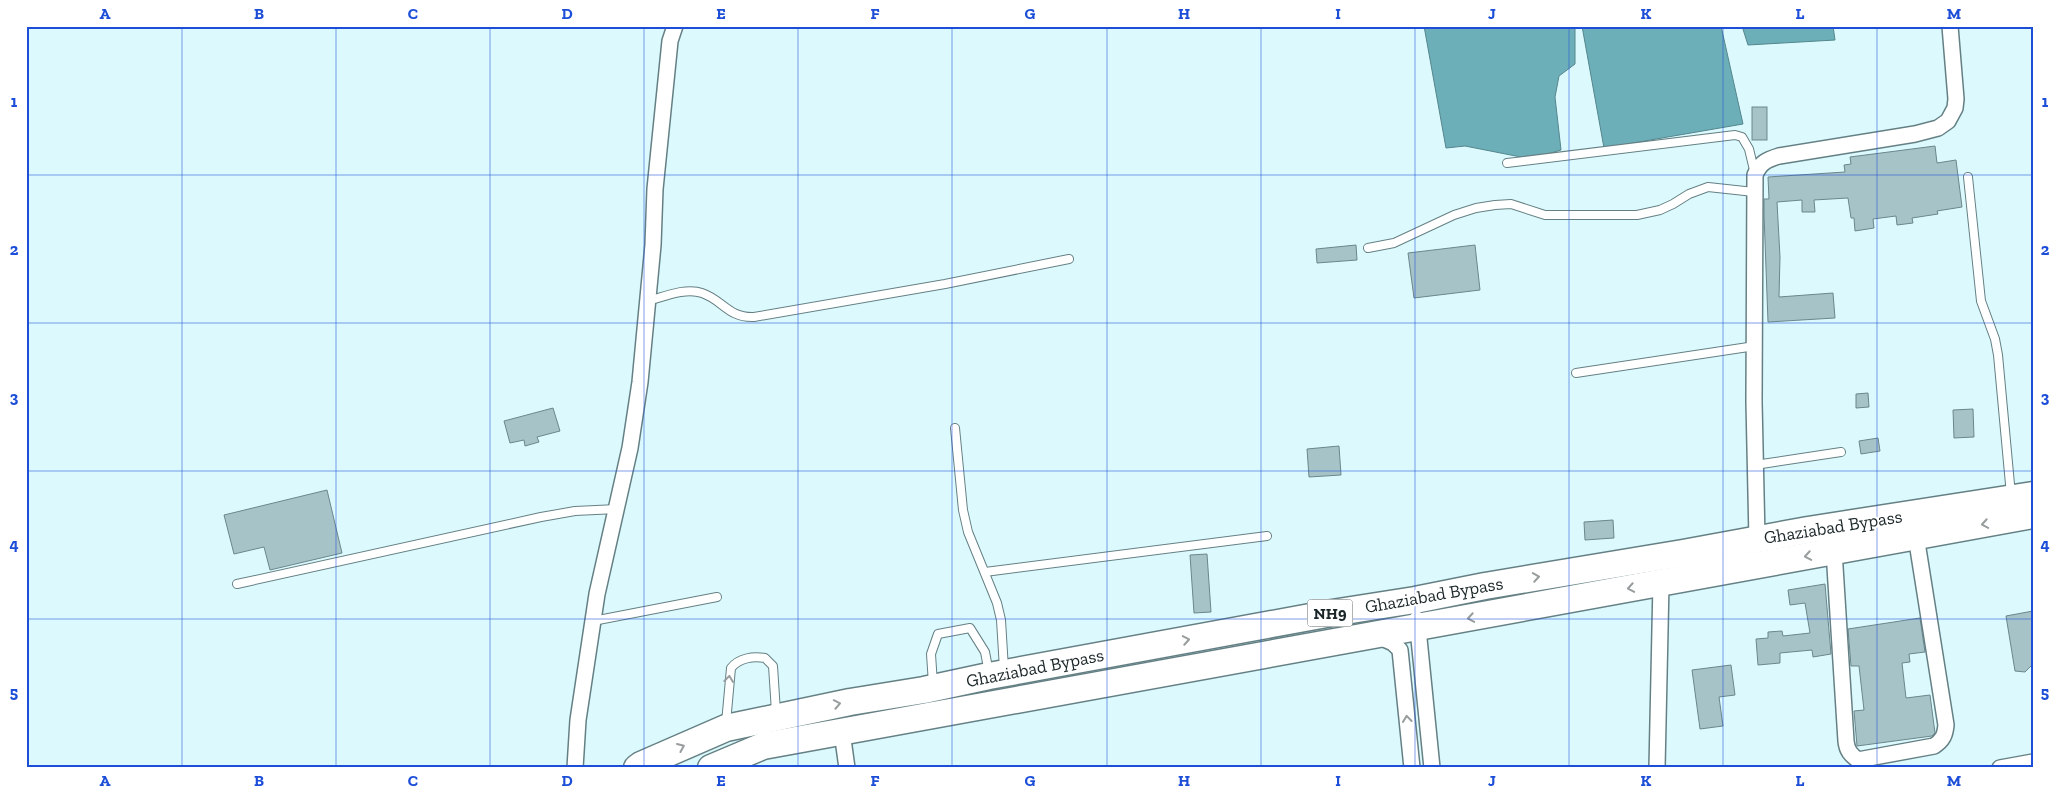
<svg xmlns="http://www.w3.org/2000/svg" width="2059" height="794" font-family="'Zilla Slab',serif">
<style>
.water{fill:#6dafb8;stroke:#54868d}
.building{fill:#a6c3c7;stroke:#6c878b}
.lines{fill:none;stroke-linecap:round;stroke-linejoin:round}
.service-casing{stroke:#658084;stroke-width:10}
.minor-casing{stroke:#658084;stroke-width:18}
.trunk-casing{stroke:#658084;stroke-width:29}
.service{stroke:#fff;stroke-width:8}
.minor{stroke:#fff;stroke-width:15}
.trunk{stroke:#fff;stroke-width:26}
.oneway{stroke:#989d9e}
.grid{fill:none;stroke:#1d4ed8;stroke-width:1;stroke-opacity:0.55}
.labels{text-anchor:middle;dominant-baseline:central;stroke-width:4;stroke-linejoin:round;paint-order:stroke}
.shield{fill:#fff;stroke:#5f6768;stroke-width:1}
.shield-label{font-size:16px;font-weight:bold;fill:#1b2628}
.street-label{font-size:18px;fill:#1b2628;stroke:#fff}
.neatline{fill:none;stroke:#1d4ed8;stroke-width:2}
.grid-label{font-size:16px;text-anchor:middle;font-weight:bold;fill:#1d4ed8}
</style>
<rect width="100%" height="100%" fill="#dcfafe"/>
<!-- water -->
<g class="water">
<polygon points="1424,26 1575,26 1575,64 1559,76 1555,97 1561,150 1531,159 1465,146 1446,148"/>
<polygon points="1582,26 1721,26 1743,124 1604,148"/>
<polygon points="1742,26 1833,26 1835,40 1748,45"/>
</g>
<!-- building -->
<g class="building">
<rect x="1752" y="107" width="15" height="33"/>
<polygon points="1935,146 1937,163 1956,160 1962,207 1937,211 1938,214 1912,218 1913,223 1897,225 1896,216 1873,219 1874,228 1855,231 1854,218 1851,218 1848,198 1814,200 1815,212 1802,212 1802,200 1777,202 1780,257 1779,297 1833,293 1835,318 1768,322 1764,214 1764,199 1769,199 1768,177 1845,172 1844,165 1851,164 1850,157"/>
<polygon points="1356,245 1357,260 1317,263 1316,249"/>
<polygon points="1475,245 1480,290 1414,298 1408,253"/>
<polygon points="1868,393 1869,407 1856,408 1856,394"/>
<polygon points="553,408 560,431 537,437 539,442 525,446 524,440 510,443 504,421"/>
<polygon points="1973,409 1974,437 1954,438 1953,410"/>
<polygon points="1878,438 1880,451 1861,454 1859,441"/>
<polygon points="1339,446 1341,475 1309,477 1307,449"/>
<polygon points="327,490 342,553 270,570 264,547 234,554 224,515"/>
<polygon points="1613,520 1614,538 1585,540 1584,522"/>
<polygon points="1207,554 1211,612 1194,613 1190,555"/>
<polygon points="1825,584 1831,654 1813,657 1812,650 1780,653 1780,663 1758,665 1756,639 1768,638 1768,632 1782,631 1783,636 1810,633 1805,603 1790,605 1788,590"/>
<polygon points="2033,611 2033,664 2025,672 2015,671 2006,616"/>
<polygon points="1920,618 1925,652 1909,654 1910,662 1902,663 1906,698 1930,695 1935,733 1932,736 1857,746 1854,711 1864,710 1859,666 1851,666 1848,629"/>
<polygon points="1731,665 1735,695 1719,697 1723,726 1700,729 1692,670"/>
</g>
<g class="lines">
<defs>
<g id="service">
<polyline points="1507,163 1735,135 1742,137 1749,149 1755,174"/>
<polyline points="1968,177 1981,301 1995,339 1998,355 2011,495"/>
<polyline points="1368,248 1394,243 1454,215 1476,208 1495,205 1511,204 1545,215 1637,215 1660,210 1673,204 1689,194 1708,187 1754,192"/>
<path d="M648,301C663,297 686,287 702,293C723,300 728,318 754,317L945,284L1069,259"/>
<polyline points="1576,373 1755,346"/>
<polyline points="955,428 963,510 968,532 997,603 1001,620 1004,669"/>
<polyline points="1755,465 1841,452"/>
<polyline points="985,572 1267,536"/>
<polyline points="237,584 541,517 575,511 617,509"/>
<polyline points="593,621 717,597"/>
<polyline points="933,684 931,654 938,634 970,628 985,652 989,673"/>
<path d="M726,723L731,668C739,658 753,656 765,658L773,666L776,712"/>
</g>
<g id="minor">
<path d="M1757,539L1754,402L1755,175C1760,163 1766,160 1779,156L1915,134L1938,128L1948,121L1955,108L1956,99L1950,26"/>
<path d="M1834,551L1846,741C1847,751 1851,755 1858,760L1934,746C1943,740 1945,735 1946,725L1916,536"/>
<polyline points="1417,619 1432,768"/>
<polyline points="1377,636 1393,643 1400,650 1412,768"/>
<polyline points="842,732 847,768"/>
<polyline points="575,768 578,720 597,594 630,448 640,382 653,245 655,189 670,41 675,26"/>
<polyline points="1657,768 1661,583"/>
<polyline points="2000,768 2033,762"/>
</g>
<g id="trunk">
<polyline points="637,768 641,765 726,728 850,702 924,690 989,676 1332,613 1415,600 1485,586 1683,553 1808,530 2033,495"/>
<polyline points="711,768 763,746 2033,515"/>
</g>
</defs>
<!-- service casing -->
<use href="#service" class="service-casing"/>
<!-- minor casing -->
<use href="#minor" class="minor-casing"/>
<!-- trunk casing -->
<use href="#trunk" class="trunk-casing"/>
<!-- service -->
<use href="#service" class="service"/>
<!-- minor -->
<use href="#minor" class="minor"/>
<!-- trunk -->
<use href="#trunk" class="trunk"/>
</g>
<!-- one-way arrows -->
<defs><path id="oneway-chevron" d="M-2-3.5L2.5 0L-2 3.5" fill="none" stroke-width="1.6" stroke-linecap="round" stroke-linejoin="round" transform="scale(1.25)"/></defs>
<g class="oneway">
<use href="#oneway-chevron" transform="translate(1985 524) rotate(170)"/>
<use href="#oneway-chevron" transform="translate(1808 556) rotate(170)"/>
<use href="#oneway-chevron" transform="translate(1536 577) rotate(-9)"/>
<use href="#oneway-chevron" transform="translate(1631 588) rotate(170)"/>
<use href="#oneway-chevron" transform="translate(1471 618) rotate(170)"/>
<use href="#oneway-chevron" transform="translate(1186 640) rotate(-10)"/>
<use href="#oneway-chevron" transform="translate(729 679) rotate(-83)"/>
<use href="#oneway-chevron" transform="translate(837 704) rotate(-11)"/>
<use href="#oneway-chevron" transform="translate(1407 719) rotate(-96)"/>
<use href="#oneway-chevron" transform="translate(681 747) rotate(-23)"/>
</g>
<!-- grid -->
<path class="grid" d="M182,26V768M336,26V768M490,26V768M644,26V768M798,26V768M952,26V768M1107,26V768M1261,26V768M1415,26V768M1569,26V768M1723,26V768M1877,26V768M26,175H2033M26,323H2033M26,471H2033M26,619H2033"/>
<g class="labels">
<!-- shield labels -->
<rect class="shield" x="1307.5" y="599.5" width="45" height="27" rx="4"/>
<g class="shield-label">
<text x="1330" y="613">NH9</text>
</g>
<!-- street labels -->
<g class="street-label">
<text transform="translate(1833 527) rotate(-9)">Ghaziabad Bypass</text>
<text transform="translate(1434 595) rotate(-10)">Ghaziabad Bypass</text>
<text transform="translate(1035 668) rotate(-11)">Ghaziabad Bypass</text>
</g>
</g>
<!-- border -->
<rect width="2059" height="794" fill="none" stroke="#ffffff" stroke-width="55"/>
<rect x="28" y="28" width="2004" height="738" class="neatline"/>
<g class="grid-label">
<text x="105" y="19">A</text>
<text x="259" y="19">B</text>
<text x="413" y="19">C</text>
<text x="567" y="19">D</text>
<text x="721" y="19">E</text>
<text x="875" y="19">F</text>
<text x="1030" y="19">G</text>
<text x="1184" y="19">H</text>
<text x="1338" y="19">I</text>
<text x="1492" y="19">J</text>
<text x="1646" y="19">K</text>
<text x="1800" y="19">L</text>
<text x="1954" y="19">M</text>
<text x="14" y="107">1</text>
<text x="2045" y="107">1</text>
<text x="14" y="255">2</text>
<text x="2045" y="255">2</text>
<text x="14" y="403">3</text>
<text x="2045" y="403">3</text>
<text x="14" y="550">4</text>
<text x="2045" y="550">4</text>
<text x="14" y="698">5</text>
<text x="2045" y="698">5</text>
<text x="105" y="786">A</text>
<text x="259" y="786">B</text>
<text x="413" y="786">C</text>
<text x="567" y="786">D</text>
<text x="721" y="786">E</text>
<text x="875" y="786">F</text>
<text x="1030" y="786">G</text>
<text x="1184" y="786">H</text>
<text x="1338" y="786">I</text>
<text x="1492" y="786">J</text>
<text x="1646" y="786">K</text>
<text x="1800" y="786">L</text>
<text x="1954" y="786">M</text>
</g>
</svg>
